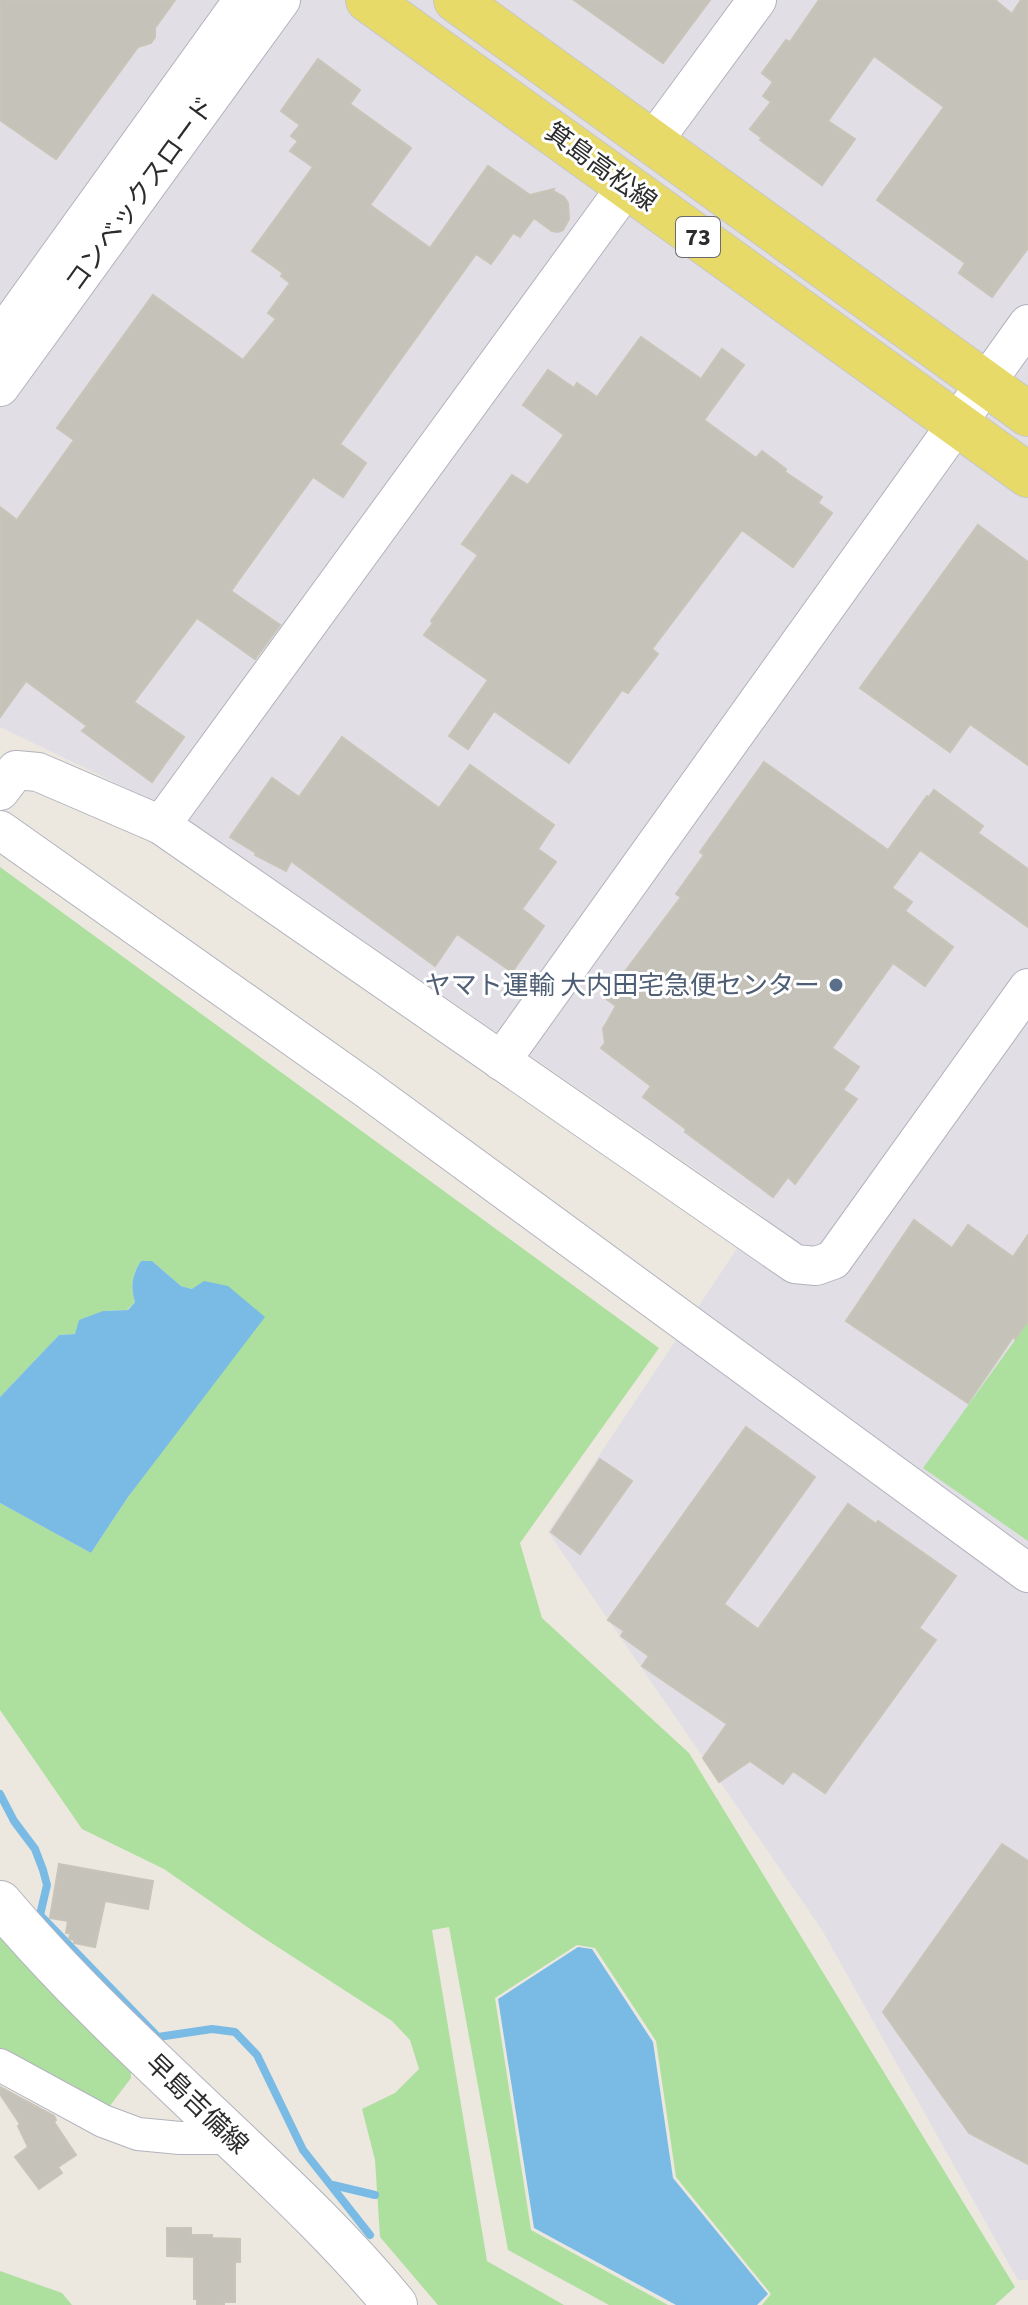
<svg xmlns="http://www.w3.org/2000/svg" width="1028" height="2305" font-family="'Source Sans 3','Noto Sans JP',sans-serif">
<style>
.industrial{fill:#e1dfe5}
.green{fill:#addf9f}
.water{fill:#7abbe6}
.lines{fill:none;stroke-linecap:round;stroke-linejoin:round}
.stream{stroke:#7abbe6;stroke-width:8}
.building{fill:#c5c2ba;stroke:#c8c4b8;stroke-width:2}
.minor-casing{stroke:#b2b3be;stroke-width:34}
.tertiary-casing{stroke:#b2b3be;stroke-width:40}
.secondary-casing{stroke:#b2b3be;stroke-width:46}
.primary-casing{stroke:#c8c8c8;stroke-width:46}
.minor{stroke:#fff;stroke-width:32}
.tertiary{stroke:#fff;stroke-width:38}
.secondary{stroke:#fff;stroke-width:44}
.primary{stroke:#e7da69;stroke-width:44}
.service-dot{fill:#5c6f8a;stroke:#fff;stroke-width:3}
.labels{text-anchor:middle;dominant-baseline:central;stroke-width:6;stroke-linejoin:round;paint-order:stroke}
.shield{fill:#fff;stroke:#6b6b6b;stroke-width:2}
.shield-label{font-size:24px;font-weight:bold;fill:#2c2c2c}
.street-label{font-size:26px;fill:#2c2c2c;stroke:#fff}
.service-label{font-size:26px;fill:#4e5e75;stroke:#fff;text-anchor:end}
</style>
<rect width="100%" height="100%" fill="#ece8df"/>
<!-- industrial -->
<polygon class="industrial" points="0,0 1028,0 1028,2280 1018,2280 822,1930 548,1532 760,1214 206,832 145,797 0,727"/>
<!-- green -->
<g class="green">
<path d="M0,867L659,1348L520,1543L542,1618L689,1753L1015,2287L995,2305H762L771,2294L676,2177L656,2041L595,1948L577,1945L495,1998L531,2230L668,2305H609L508,2250L449,1927L432,1930L487,2261L564,2305H438L380,2237L375,2160L362,2109L395,2093L419,2069L410,2040L392,2021L256,1933L164,1869L82,1829L0,1710V1503L91,1553L128,1497L182,1423L192,1289L181,1286L152,1261H141C132,1275 130,1287 135,1302L127,1310L103,1311L75,1334L59,1335L0,1397Z"/>
<polygon points="1028,1322 1028,1541 923,1468"/>
<polygon points="0,1930 131,2065 131,2078 109,2107 30,2071 0,2048"/>
<polygon points="0,2271 62,2293 72,2305 0,2305"/>
</g>
<!-- water -->
<g class="water">
<path d="M141,1261H152L181,1286L192,1289L204,1281L228,1286L265,1317L128,1497L91,1553L0,1503V1397L59,1335L75,1334L79,1320L103,1311L128,1310L135,1302C130,1287 132,1275 141,1261Z"/>
<polygon points="578,1947 592,1949 653,2042 673,2178 768,2294 757,2305 676,2305 534,2228 498,1999"/>
</g>
<g class="lines">
<!-- stream -->
<g class="stream">
<polyline points="0,1794 14,1821 35,1849 43,1870 47,1885 40,1915 158,2037 212,2029 235,2032 257,2055 303,2150 370,2235"/>
<polyline points="333,2185 375,2195"/>
</g>
</g>
<!-- building -->
<g class="building">
<polygon points="0,0 175,0 155,28 155,37 151,43 138,47 56,159 0,120"/>
<polygon points="574,0 710,0 663,63"/>
<polygon points="819,0 995,0 1012,14 1021,0 1028,0 1028,248 992,297 959,273 965,263 877,200 944,107 874,56 828,121 855,139 822,185 760,140 762,138 750,129 771,102 763,96 773,82 762,73 786,40 790,42"/>
<polygon points="318,59 360,90 350,104 411,148 370,205 430,248 488,166 530,195 554,189 553,191 564,197 568,203 569,219 563,230 558,232 552,231 534,218 520,237 513,233 491,264 476,254 340,444 366,463 343,497 313,477 289,510 231,591 280,625 255,659 197,618 134,702 184,737 152,782 82,731 87,726 26,681 0,717 0,507 17,520 74,440 57,428 153,295 243,360 276,319 268,313 290,283 281,276 283,273 252,251 313,167 290,151 298,141 291,136 300,125 281,111"/>
<polygon points="641,337 701,379 722,349 744,365 704,420 756,458 762,451 786,469 785,472 822,497 818,503 832,513 793,567 742,530 652,649 658,654 628,693 622,690 569,763 494,711 468,749 449,736 488,680 424,635 433,623 431,621 478,555 462,544 512,475 528,485 564,435 523,405 548,370 574,388 577,383 597,397"/>
<polygon points="978,525 1028,562 1028,765 970,724 950,752 860,688"/>
<polygon points="342,737 439,808 470,765 554,825 538,849 556,862 522,909 544,926 512,972 457,934 435,966 291,861 286,871 255,855 256,853 230,837 272,778 299,797"/>
<polygon points="764,762 888,850 927,796 929,797 934,790 983,826 978,833 1028,869 1028,927 920,850 892,888 912,902 905,911 953,947 925,986 893,963 832,1048 859,1067 843,1090 857,1099 795,1184 788,1177 773,1197 685,1132 686,1129 643,1097 651,1086 601,1048 605,1043 603,1029 616,1006 605,998 681,897 676,894 704,855 700,852"/>
<polygon points="914,1220 952,1248 968,1225 1013,1257 1028,1235 1028,1321 1015,1339 1013,1337 968,1403 846,1321"/>
<polygon points="746,1427 815,1477 724,1604 758,1629 848,1504 876,1524 878,1521 956,1576 919,1628 936,1640 825,1793 793,1771 783,1784 750,1761 719,1782 703,1758 727,1724 642,1666 649,1656 621,1636 624,1631 608,1620"/>
<polygon points="600,1459 632,1481 580,1554 551,1532"/>
<polygon points="1002,1844 1028,1861 1028,2164 969,2133 883,2012"/>
<polygon points="59,1864 153,1881 148,1909 105,1901 95,1947 74,1943 74,1940 69,1939 70,1933 66,1933 68,1921 50,1918"/>
<polygon points="0,2087 54,2116 56,2120 54,2122 76,2155 58,2167 62,2173 39,2189 15,2157 28,2147 18,2126 20,2124 0,2094"/>
<polygon points="167,2228 191,2228 191,2235 212,2235 212,2238 240,2239 240,2262 235,2262 235,2302 224,2302 224,2305 197,2305 197,2299 194,2299 194,2257 167,2256"/>
</g>
<g class="lines">
<defs>
<polyline id="minor" points="0,2065 103,2121 138,2134 180,2138 233,2138"/>
<g id="tertiary">
<polyline points="652,143 757,0"/>
<polyline points="0,338 243,0"/>
<polyline points="0,387 281,0"/>
<polyline points="0,791 16,770 38,772 161,825 795,1264 816,1266 833,1260 1028,988"/>
<polyline points="161,825 627,186"/>
<polyline points="0,830 364,1087 1028,1573"/>
<polyline points="501,1061 1028,324"/>
</g>
<path id="secondary" d="M0,1903C72,1988 154,2063 235,2140C290,2192 346,2245 395,2305"/>
<g id="primary">
<polyline points="368,0 1028,475"/>
<polyline points="456,0 1028,414"/>
</g>
</defs>
<!-- minor casing -->
<use href="#minor" class="minor-casing"/>
<!-- tertiary casing -->
<use href="#tertiary" class="tertiary-casing"/>
<!-- secondary casing -->
<use href="#secondary" class="secondary-casing"/>
<!-- primary casing -->
<use href="#primary" class="primary-casing"/>
<!-- minor -->
<use href="#minor" class="minor"/>
<!-- tertiary -->
<use href="#tertiary" class="tertiary"/>
<!-- secondary -->
<use href="#secondary" class="secondary"/>
<!-- primary -->
<use href="#primary" class="primary"/>
</g>
<!-- markers -->
<circle class="service-dot" cx="836" cy="985" r="8"/>
<g class="labels">
<!-- shield labels -->
<rect class="shield" x="676" y="217" width="44" height="40" rx="6"/>
<g class="shield-label">
<text x="698" y="237">73</text>
</g>
<!-- street labels -->
<g class="street-label">
<text transform="translate(601 167) rotate(36)">箕島高松線</text>
<text transform="translate(140 194) rotate(-54)">コンベックスロード</text>
<text transform="translate(197 2104) rotate(44)">早島吉備線</text>
</g>
<!-- service labels -->
<g class="service-label">
<text x="820" y="985">ヤマト運輸 大内田宅急便センター</text>
</g>
</g>
</svg>
